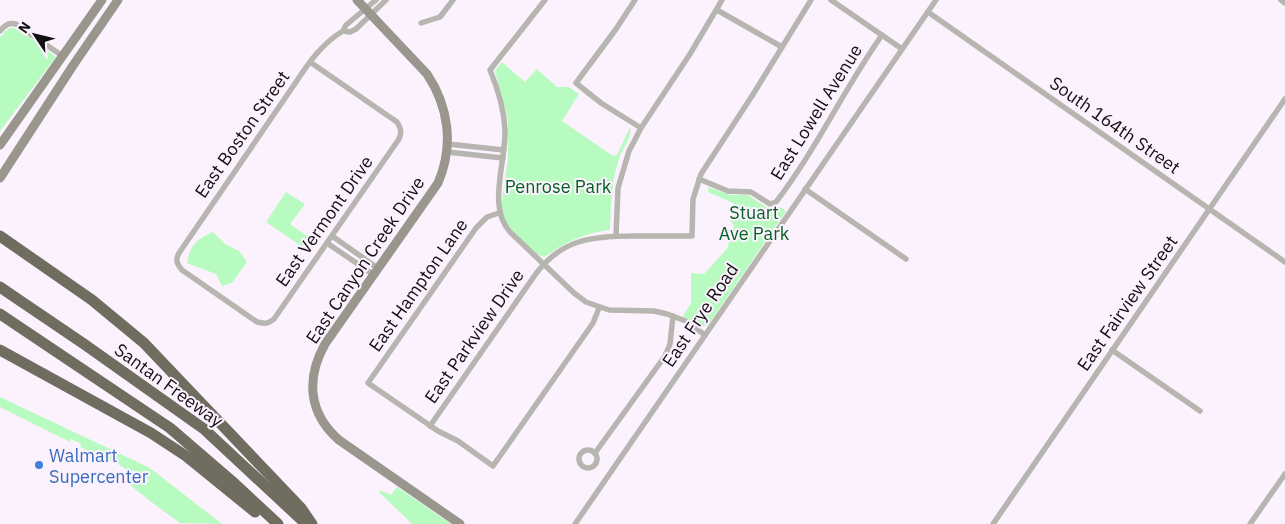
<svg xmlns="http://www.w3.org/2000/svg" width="1285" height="524" font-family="'IBM Plex Sans',sans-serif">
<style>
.green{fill:#b8fbc0}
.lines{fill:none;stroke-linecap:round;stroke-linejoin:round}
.street{stroke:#b7b5af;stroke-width:5.5}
.secondary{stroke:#98968d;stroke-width:9}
.highway{stroke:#6f6c60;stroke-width:11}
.shop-dot{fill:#3f7fe0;stroke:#fcf2fe;stroke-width:2}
.labels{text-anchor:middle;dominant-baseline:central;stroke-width:4;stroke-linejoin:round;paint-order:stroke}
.street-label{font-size:18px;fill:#131014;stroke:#fcf2fe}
.park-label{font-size:18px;fill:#055f22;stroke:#fcf2fe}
.shop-label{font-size:18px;fill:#366cbe;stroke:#fcf2fe;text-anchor:start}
</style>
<rect width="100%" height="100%" fill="#fcf2fe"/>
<!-- green -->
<g class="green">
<polygon points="10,28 17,28 56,57 0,131 0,38 5,31"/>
<path d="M502,62L525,82L537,69L557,87H569L579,94L562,121L613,156L617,155L630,127C632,138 624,146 620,156C611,180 611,205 610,230C582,234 568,241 544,257C528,252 510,228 500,215L508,158V120L495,71Z"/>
<polygon points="708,187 731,195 748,195 766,207 780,207 786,211 708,325 700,327 683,316 691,303 691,273 704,274 727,249 734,225 729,219 733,203 708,192"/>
<polygon points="286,192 305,204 290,224 317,243 310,252 266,222"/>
<path d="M213,232L225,244L239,251L247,262L232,283L222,286L216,274L187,263C190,245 197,239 213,232Z"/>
<path d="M0,397L150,468L222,524L180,523L154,504L130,485V476L138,478L146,484L149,480C142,474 137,470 128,471C122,464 91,452 80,447L81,444L71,439L70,442L0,407Z"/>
<polygon points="397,487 451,524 412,524 379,492 380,490 391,495"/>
</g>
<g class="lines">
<!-- street -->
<g class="street">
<polyline points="376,0 346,25 343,31 350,32 356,29 386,0"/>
<path d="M545,0L490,70C498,89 504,109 505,130C506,162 487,207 510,232L574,293L586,302L609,310L654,311L667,314L686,321L705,335"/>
<polyline points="635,0 616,29 576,83 601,103 641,128"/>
<polyline points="831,0 902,49"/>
<polyline points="1281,0 1285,3"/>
<polyline points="717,10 782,47"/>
<polyline points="928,12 1285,262"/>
<polyline points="421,23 440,17 453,0"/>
<path d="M0,31C5,25 9,22 16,24L64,57"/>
<path d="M310,62L397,122C401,129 402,131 399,139L274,319C268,324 265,324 257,322L182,270C177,264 175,260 179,253L294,85C308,64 321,44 343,31"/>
<polyline points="448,144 504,150"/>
<polyline points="447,152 503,158"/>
<path d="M699,179L728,191L751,192L770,204L776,202C816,150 844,89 882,35"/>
<polyline points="805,189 906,259"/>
<polyline points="499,213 487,217 476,228 368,383 438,431 458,441 493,466 593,323 599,308"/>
<polyline points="332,236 379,269"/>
<polyline points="616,236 618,188 629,151 641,128 690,54 722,0"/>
<polyline points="327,243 374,275"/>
<polyline points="1112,350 1200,411"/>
<path d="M430,426L535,275C561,239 592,236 634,236C653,236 672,236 692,236L693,199L701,174L752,96L811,0"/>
<circle cx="588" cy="459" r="9"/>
<polyline points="595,453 665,356 670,344 673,316"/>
<polyline points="575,524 936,0"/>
<polyline points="993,524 1285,99"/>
<polyline points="1250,524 1285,474"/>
</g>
<!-- secondary -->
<g class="secondary">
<path d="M357,0L427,74C449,107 454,146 438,183L325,344C306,378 308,413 339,440L460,524"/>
<polyline points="0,145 102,0"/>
<polyline points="0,178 74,64 118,0"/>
</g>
<!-- highway -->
<g class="highway">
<polyline points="0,236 92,300 144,343 301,508 312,524"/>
<polyline points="0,287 84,344 204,429 305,523"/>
<polyline points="0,314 170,428 235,484 278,524"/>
<polyline points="0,350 151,433 186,456 255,512"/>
</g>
</g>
<!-- markers -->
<circle class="shop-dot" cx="39" cy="465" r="5"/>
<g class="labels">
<!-- street labels -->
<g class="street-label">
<text transform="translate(816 112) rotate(-58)">East Lowell Avenue</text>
<text transform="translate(1115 125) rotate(35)">South 164th Street</text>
<text transform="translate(242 134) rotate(-55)">East Boston Street</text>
<text transform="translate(324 221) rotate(-55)">East Vermont Drive</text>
<text transform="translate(365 260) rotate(-56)">East Canyon Creek Drive</text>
<text transform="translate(418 285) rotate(-55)">East Hampton Lane</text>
<text transform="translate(1127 303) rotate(-55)">East Fairview Street</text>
<text transform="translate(700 315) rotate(-56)">East Frye Road</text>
<text transform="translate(474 336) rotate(-55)">East Parkview Drive</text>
<text transform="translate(169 385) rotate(36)">Santan Freeway</text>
</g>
<!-- park labels -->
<g class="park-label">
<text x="558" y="186">Penrose Park</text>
<text x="754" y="212">Stuart<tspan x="754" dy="21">Ave Park</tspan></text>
</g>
<!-- shop labels -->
<g class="shop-label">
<text x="49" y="455">Walmart<tspan x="49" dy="21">Supercenter</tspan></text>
</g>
</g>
<!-- north arrow -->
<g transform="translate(35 35) rotate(305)" stroke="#fcf2fe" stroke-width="4" paint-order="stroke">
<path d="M0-4L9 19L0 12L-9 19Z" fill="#131014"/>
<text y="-8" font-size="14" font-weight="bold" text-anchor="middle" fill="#131014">N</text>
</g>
</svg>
